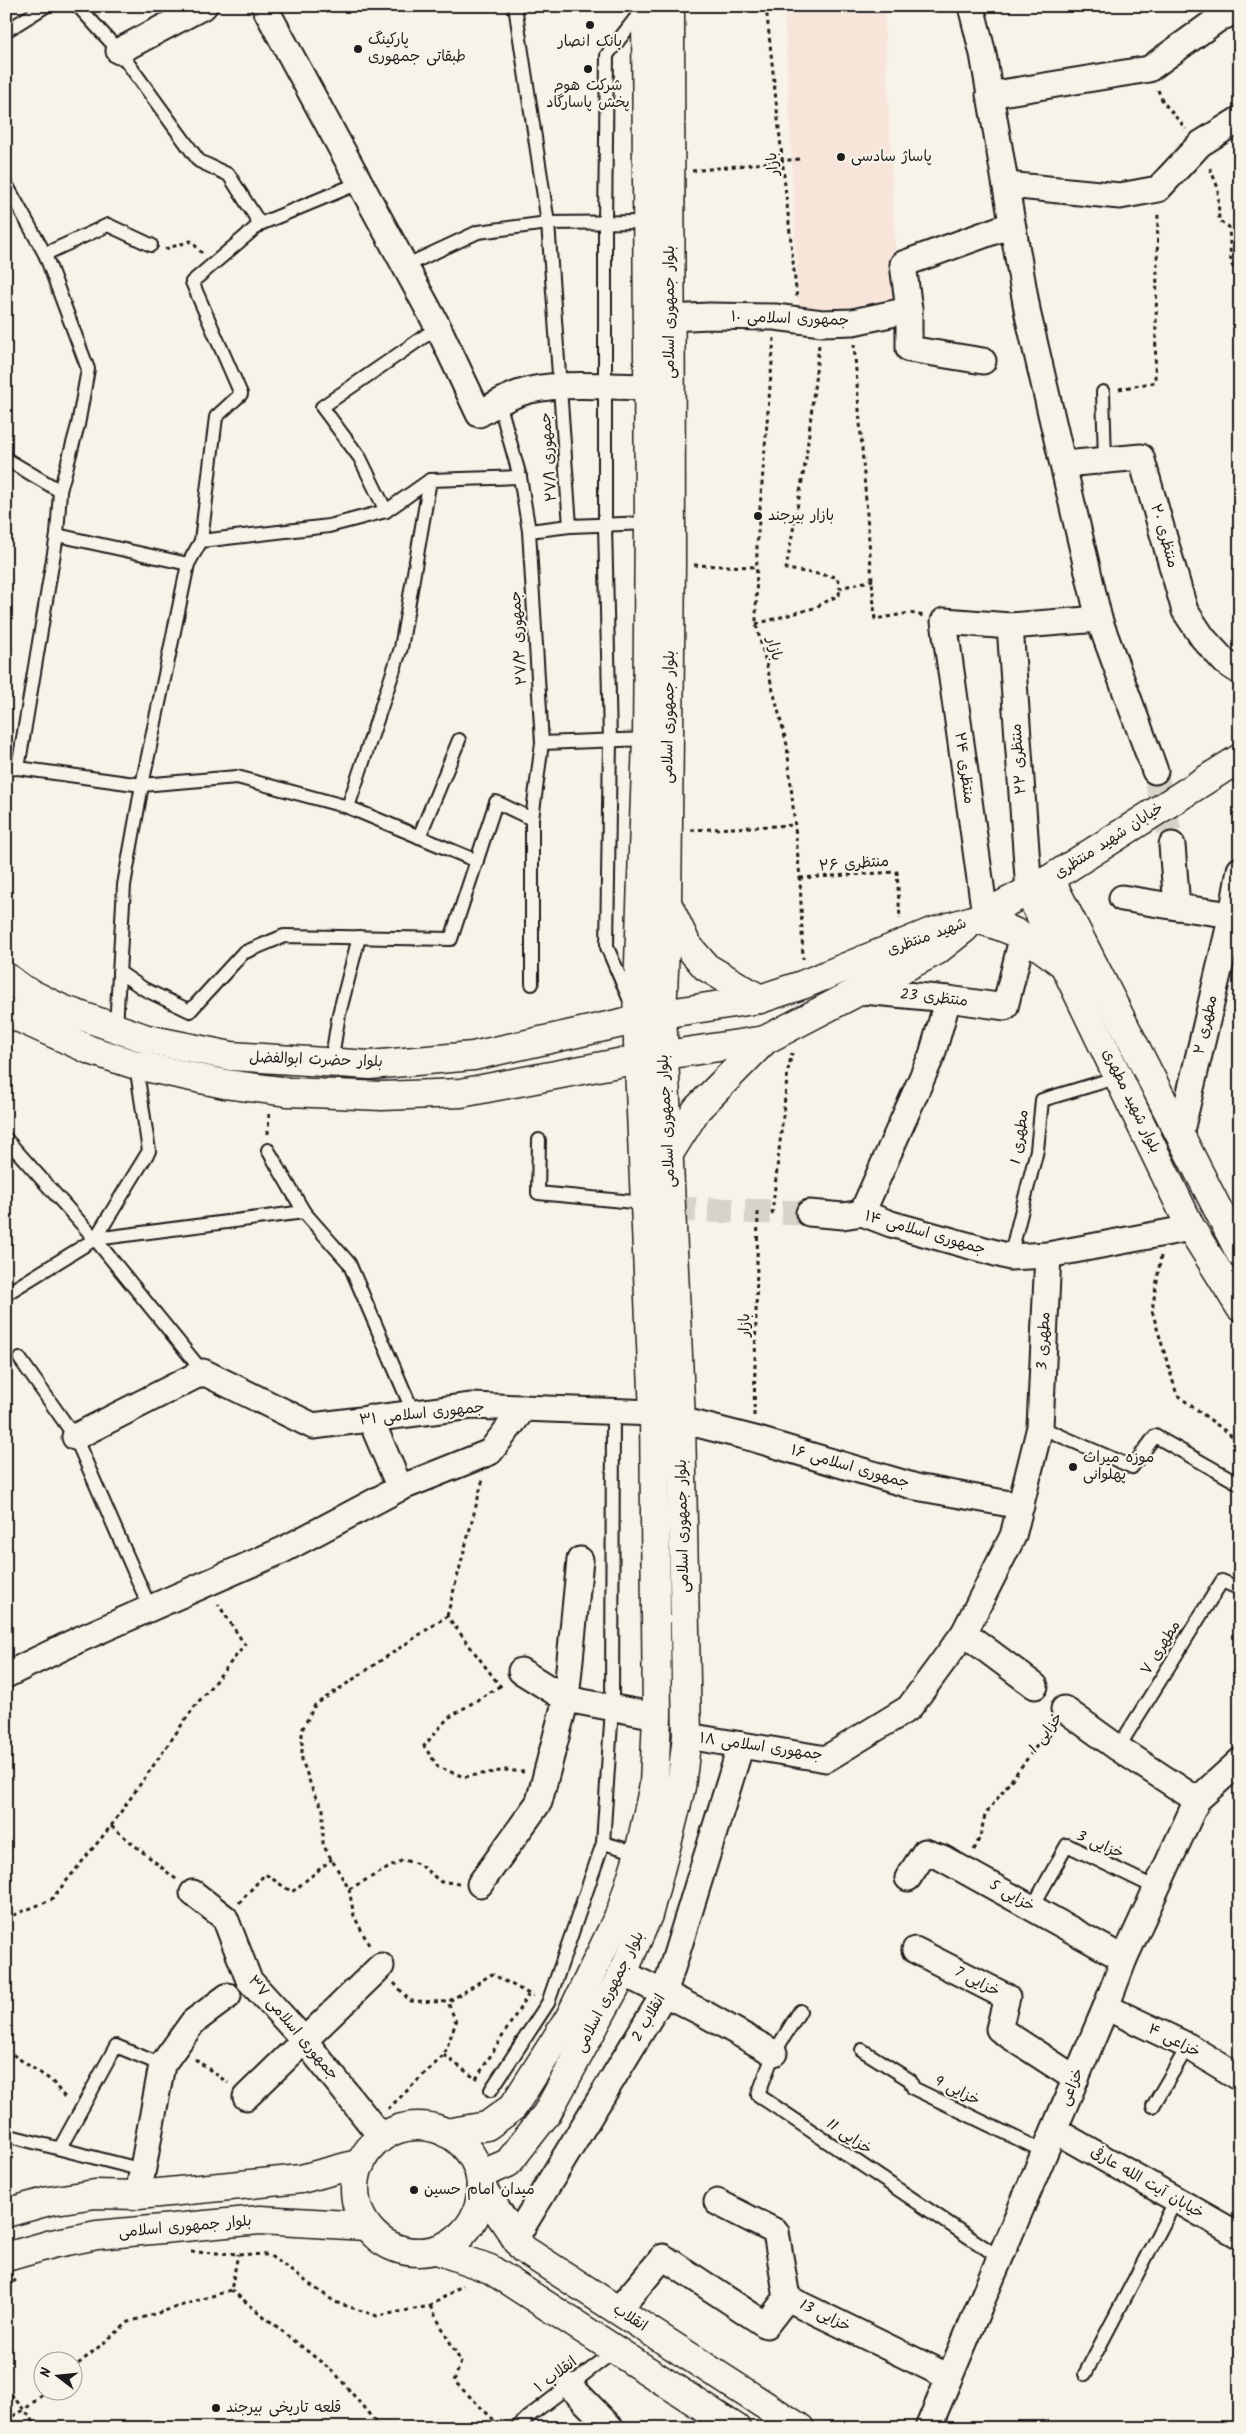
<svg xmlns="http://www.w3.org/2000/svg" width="1246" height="2434" font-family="Kalam,'Playpen Sans Arabic',sans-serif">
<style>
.built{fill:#f9e4da}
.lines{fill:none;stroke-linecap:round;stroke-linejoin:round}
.minor-tunnel{stroke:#d6d3c9;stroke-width:25;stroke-dasharray:25 12;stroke-linecap:butt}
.service-casing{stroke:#1c1c1c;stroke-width:16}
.minor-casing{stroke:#1c1c1c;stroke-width:29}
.secondary-casing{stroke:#1c1c1c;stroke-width:31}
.path{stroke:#1c1c1c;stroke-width:3;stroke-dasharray:4 4;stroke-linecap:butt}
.service{stroke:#f7f3e8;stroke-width:12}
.minor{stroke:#f7f3e8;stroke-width:25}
.secondary{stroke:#f7f3e8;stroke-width:28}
.poi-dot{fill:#1c1c1c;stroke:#f7f3e8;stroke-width:2}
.labels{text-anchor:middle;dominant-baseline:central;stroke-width:4.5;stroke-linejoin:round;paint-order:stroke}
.poi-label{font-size:15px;fill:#1c1c1c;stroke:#f7f3e8;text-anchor:start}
.street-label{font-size:15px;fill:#1c1c1c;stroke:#f7f3e8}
</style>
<rect width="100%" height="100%" fill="#f7f3e8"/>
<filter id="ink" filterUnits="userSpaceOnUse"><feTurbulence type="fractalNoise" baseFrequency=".02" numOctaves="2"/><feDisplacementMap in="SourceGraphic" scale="10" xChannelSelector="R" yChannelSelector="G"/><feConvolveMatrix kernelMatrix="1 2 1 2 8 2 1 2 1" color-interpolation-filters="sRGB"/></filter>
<g filter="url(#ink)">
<!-- built -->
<polygon class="built" points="784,6 884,6 898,308 799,311"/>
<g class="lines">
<!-- minor-tunnel -->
<g class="minor-tunnel">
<polyline points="1155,771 1172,845"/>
<polyline points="671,1209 809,1213"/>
</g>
<defs>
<g id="service">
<polyline points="78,6 119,51 199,161 229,175 260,224"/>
<polyline points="515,6 548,223 570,526"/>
<polyline points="6,31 46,6"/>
<polyline points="6,184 45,254 88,369 78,425 60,491 57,535 18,768"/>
<polyline points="45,254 108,225 151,245"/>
<polyline points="405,266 478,232 548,223 647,222"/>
<polyline points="1103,392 1105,460"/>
<polyline points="499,402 520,477 529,531 542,743 532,819 532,984"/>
<polyline points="6,459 60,491"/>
<polyline points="386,511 360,458 322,407 438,327"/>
<polyline points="529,531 570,526 649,523"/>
<polyline points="57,535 188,564"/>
<polyline points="201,541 329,526 386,511 430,480"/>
<polyline points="542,743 647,739"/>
<polyline points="6,769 18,768 142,785 237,777 348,807 477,861"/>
<polyline points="348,807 401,648 430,480 520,477"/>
<polyline points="419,837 459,740"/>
<polyline points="119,972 144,989 190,1011 243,953 284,936 451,939 496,802 532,819"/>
<polyline points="631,1003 607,947 610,740 605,525 605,223 607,55 642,10"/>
<polyline points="116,1028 124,885 142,785 188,564 201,541 216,417 241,394 192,282 260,224 359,183"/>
<polyline points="331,1063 339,1014 359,937"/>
<polyline points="6,1139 95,1239 203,1372"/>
<polyline points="539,1140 538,1193 644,1203"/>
<polyline points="268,1150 304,1212 349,1263 414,1414"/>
<polyline points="95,1239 149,1151 136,1065"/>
<polyline points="1010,1257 1037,1150 1042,1100 1119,1077"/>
<polyline points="6,1294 95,1239 304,1212"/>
<polyline points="20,1359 75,1437 150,1608"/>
<polyline points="1040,1427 1132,1467 1155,1436 1240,1484"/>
<polyline points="1118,1748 1222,1581 1240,1589"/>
<polyline points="603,1843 639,1853"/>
<polyline points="1032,1908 1067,1845 1156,1888"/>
<polyline points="800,2011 774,2053 758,2095 1000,2258"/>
<polyline points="862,2050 910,2080 913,2088 1045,2152"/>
<polyline points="491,2090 548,2003 603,1843 612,1708 613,1411"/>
<polyline points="1153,2106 1188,2046"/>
<polyline points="6,2135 143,2170"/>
<polyline points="60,2148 116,2046 162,2065"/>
<polyline points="1085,2374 1176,2200"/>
<polyline points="517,2428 528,2417 616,2350"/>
</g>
<g id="minor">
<path d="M264,6L438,327L479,414C492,406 505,398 520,393C554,381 611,387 648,387"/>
<polyline points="971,6 983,54 1028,315 1099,619 1155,771"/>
<polyline points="119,51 204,6"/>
<polyline points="989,95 1149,69 1218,19 1240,9"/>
<polyline points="1007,185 1120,196 1158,189 1200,144 1240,119"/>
<polyline points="909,310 909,349 983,361"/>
<polyline points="670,318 709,316 775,317 822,323 853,322 909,310 903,264 1011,225"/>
<polyline points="1064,464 1141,457 1185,611 1203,638 1225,662 1240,672"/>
<polyline points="1010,626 1029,892"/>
<polyline points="1172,845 1177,907 1232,915"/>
<polyline points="1122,898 1177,907"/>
<polyline points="985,915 944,621 1010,626 1099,619"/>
<polyline points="863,991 948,999 1005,1007 1023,935"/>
<polyline points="1180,1135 1232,915 1240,870"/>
<polyline points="809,1213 843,1216 862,1213 891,1224 1010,1257 1048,1255 1191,1228"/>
<polyline points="862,1213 932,1055 948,999"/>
<polyline points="370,1418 400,1488 490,1452 524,1408"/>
<polyline points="681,1420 755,1439 916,1487 1021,1506"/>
<polyline points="75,1437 203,1372 313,1426 472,1406 654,1413"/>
<polyline points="521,1671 566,1699 657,1716"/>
<polyline points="6,1675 78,1640 283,1550 400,1488"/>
<polyline points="1035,1686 964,1633 1013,1536 1040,1427 1048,1255"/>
<polyline points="1064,1709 1118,1748 1197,1800"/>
<polyline points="687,1736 826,1759 909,1708 964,1633"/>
<polyline points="908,1878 925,1852 942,1858 1124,1959"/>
<polyline points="480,1884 539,1802 566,1699 580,1560"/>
<polyline points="193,1893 225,1918 249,1980 304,2040 382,2138"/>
<polyline points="915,1950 1007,1997 999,2029 1076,2079"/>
<polyline points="623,1973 703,2013 774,2053"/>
<polyline points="1106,2007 1188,2046 1240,2078"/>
<polyline points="246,2097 381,1966"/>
<polyline points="1054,2130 1240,2236"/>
<polyline points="138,2195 162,2065 193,2022 228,1996"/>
<polyline points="717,2202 776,2232 787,2298"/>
<polyline points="515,2239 664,1994 741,1745"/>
<polyline points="618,2310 663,2257 766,2325 787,2298 949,2377"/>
<polyline points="570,2386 611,2428"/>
<polyline points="928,2428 1106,2007 1124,1959 1197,1800 1240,1761"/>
</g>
<g id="secondary">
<polyline points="1050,879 1240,1253"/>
<polyline points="1029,892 1191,1228 1240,1307"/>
<polyline points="669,907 687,945 706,967 760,999"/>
<path d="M976,919C1011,928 1032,939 1060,962"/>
<polyline points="6,977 22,989 62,1009 147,1039 231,1056 370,1065 473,1056 662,1014 760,999 802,985 929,933 976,919 1050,879 1240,758"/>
<polyline points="6,1012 90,1050 136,1065 225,1084 289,1092 382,1096 461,1093 639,1059 765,1040 936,951 965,928"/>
<polyline points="670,1152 697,1109 765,1040"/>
<circle cx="418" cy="2189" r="63"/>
<polyline points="446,2133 487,2126 513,2107 570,2017 621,1911 639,1853 654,1785 657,1716 654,1413 637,1019 647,739 649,523 646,6"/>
<polyline points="480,2175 508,2163 547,2113 623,1973 648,1915 668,1840 681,1787 687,1736 681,1420 662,1014 667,904 671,564 670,6"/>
<polyline points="481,2187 523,2249 800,2428"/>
<polyline points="6,2213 49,2201 95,2194 138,2195 301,2179 361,2163"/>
<polyline points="437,2250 490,2269 736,2428"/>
<polyline points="6,2257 52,2244 97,2235 260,2220 366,2226"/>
</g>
</defs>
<!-- service casing -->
<use href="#service" class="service-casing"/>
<!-- minor casing -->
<use href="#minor" class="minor-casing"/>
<!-- secondary casing -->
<use href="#secondary" class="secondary-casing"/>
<!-- path -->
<g class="path">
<polyline points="766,6 797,299"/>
<polyline points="1158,90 1163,102 1186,129"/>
<polyline points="1210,168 1218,188 1219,221 1229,227 1231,264 1240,276"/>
<polyline points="692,171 799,159"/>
<polyline points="165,249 191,241 202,253"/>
<polyline points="774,338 757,544 756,624 787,745 800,878 803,959"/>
<polyline points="854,344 875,619 910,613 924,616"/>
<polyline points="819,345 806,459 786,569 837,577 840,588 873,580"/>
<polyline points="1119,389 1155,382 1158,212"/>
<polyline points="694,565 757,567"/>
<polyline points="756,624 814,608 839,595 840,588"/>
<polyline points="691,830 795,825"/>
<polyline points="800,878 897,872 900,919"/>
<polyline points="268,1134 269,1113"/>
<polyline points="772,1214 788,1070 792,1053"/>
<polyline points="1161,1256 1152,1311 1177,1395 1240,1442"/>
<polyline points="754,1416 758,1212"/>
<polyline points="1235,1463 1240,1456"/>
<polyline points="447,1616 483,1479"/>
<polyline points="500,1686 448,1718 424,1746 438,1767 464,1777 506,1770 524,1772"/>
<polyline points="111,1826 177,1880"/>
<polyline points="974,1850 980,1837 985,1815 1051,1727"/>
<polyline points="459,1883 441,1882 419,1864 403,1860 349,1889 323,1845 323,1808 314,1794 302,1760 302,1730 315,1705 447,1616 500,1686 504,1683"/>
<polyline points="349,1889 354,1916 370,1947"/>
<polyline points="239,1903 265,1874 292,1892 332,1859"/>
<polyline points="6,1918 51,1900 111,1826 195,1706 245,1645 218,1604"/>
<polyline points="394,1983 410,2001 448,2002 492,1974 533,1996"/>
<polyline points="6,2050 52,2081 67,2100"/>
<polyline points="444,2055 476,2079"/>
<polyline points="195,2059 228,2083"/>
<polyline points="476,2079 528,1995"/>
<polyline points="388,2109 444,2055 456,2022 448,2002"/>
<polyline points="191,2252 269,2255 335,2302 377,2316 430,2306 463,2285"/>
<polyline points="6,2286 16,2280"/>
<polyline points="231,2290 336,2374 378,2425 377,2428"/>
<polyline points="430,2306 461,2362 454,2381 501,2427"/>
<polyline points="72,2369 129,2322 231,2290 238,2254"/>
<polyline points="6,2388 39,2428"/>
<polyline points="6,2420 24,2410 46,2392"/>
</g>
<!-- service -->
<use href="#service" class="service"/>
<!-- minor -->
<use href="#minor" class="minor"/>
<!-- secondary -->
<use href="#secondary" class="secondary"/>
</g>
</g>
<!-- markers -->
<g class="poi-dot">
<circle cx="590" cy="25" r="5"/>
<circle cx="358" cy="49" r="5"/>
<circle cx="588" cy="69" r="5"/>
<circle cx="841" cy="157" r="5"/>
<circle cx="758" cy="516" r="5"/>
<circle cx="1073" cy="1467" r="5"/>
<circle cx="414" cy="2190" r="5"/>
<circle cx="216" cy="2408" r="5"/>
</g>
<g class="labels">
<!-- poi labels -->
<g class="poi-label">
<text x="368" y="40">پارکینگ<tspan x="368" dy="17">طبقاتی جمهوری</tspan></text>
<text x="590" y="42" text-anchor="middle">بانک انصار</text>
<text x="588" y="86" text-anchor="middle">شرکت هوم<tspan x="588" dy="17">پخش پاسارگاد</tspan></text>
<text x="851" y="157">پاساژ سادسی</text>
<text x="768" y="516">بازار بیرجند</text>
<text x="1083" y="1458">موزه میراث<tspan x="1083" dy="17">پهلوانی</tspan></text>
<text x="424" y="2190">میدان امام حسین</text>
<text x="226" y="2408">قلعه تاریخی بیرجند</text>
</g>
<!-- street labels -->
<g class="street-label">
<text transform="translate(773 164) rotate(-96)">بازار</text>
<text transform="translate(670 312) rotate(-90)">بلوار جمهوری اسلامی</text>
<text transform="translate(790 319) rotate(2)">جمهوری اسلامی ۱۰</text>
<text transform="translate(549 457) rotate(-94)">جمهوری ۲۷/۱</text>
<text transform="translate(1164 536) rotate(74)">منتظری ۲۰</text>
<text transform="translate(519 638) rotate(-94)">جمهوری ۲۷/۲</text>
<text transform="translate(774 649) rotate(76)">بازار</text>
<text transform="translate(669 717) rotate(-89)">بلوار جمهوری اسلامی</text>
<text transform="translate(1019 759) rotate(-94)">منتظری ۲۲</text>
<text transform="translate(964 768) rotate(82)">منتظری ۲۴</text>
<text transform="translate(1109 841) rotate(-33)">خیابان شهید منتظری</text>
<text transform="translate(854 864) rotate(-4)">منتظری ۲۶</text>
<text transform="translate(927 937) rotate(-20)">شهید منتظری</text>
<text transform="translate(934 998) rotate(6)">منتظری 23</text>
<text transform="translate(1206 1025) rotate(-77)">مطهری ۲</text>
<text transform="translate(316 1060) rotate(2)">بلوار حضرت ابوالفضل</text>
<text transform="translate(1131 1101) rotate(64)">بلوار شهید مطهری</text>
<text transform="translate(667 1121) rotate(-93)">بلوار جمهوری اسلامی</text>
<text transform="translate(1020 1137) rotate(-82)">مطهری 1</text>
<text transform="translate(925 1233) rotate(16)">جمهوری اسلامی ۱۴</text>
<text transform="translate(745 1325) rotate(-89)">بازار</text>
<text transform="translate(1044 1341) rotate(-87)">مطهری 3</text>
<text transform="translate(422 1414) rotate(-6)">جمهوری اسلامی ۳۱</text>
<text transform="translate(850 1467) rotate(16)">جمهوری اسلامی ۱۶</text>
<text transform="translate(683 1526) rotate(-91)">بلوار جمهوری اسلامی</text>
<text transform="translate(1161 1648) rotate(-58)">مطهری ۷</text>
<text transform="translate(1046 1733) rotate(-53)">خزایی 1</text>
<text transform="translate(761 1747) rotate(8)">جمهوری اسلامی ۱۸</text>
<text transform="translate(1100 1845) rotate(23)">خزایی 3</text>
<text transform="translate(1012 1896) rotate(29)">خزایی 5</text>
<text transform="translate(977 1982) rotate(27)">خزایی 7</text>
<text transform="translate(610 1992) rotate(-63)">بلوار جمهوری اسلامی</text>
<text transform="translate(649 2018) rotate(-60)">انقلاب 2</text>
<text transform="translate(293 2028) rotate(50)">جمهوری اسلامی ۳۷</text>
<text transform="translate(1174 2041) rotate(27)">خزاعی ۴</text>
<text transform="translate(1072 2087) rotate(-67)">خزاعی</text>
<text transform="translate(957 2091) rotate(26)">خزایی 9</text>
<text transform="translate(849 2137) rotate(34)">خزایی 11</text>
<text transform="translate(1147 2183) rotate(30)">خیابان آیت الله عارفی</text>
<text transform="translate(185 2227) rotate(-5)">بلوار جمهوری اسلامی</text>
<text transform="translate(825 2316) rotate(26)">خزایی 13</text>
<text transform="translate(630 2318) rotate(33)">انقلاب</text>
<text transform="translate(556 2375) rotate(-37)">انقلاب ۱</text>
</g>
</g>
<!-- margin -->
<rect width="1246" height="2434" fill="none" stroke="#f7f3e8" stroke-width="25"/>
<rect x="12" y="12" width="1221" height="2409" fill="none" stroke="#1c1c1c" stroke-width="2" filter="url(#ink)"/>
<!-- north arrow -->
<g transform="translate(58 2376) rotate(286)"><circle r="24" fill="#f7f3e8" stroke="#9f9d96"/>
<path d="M0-4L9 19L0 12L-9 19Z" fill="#1c1c1c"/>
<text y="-8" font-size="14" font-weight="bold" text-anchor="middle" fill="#1c1c1c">N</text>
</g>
</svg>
